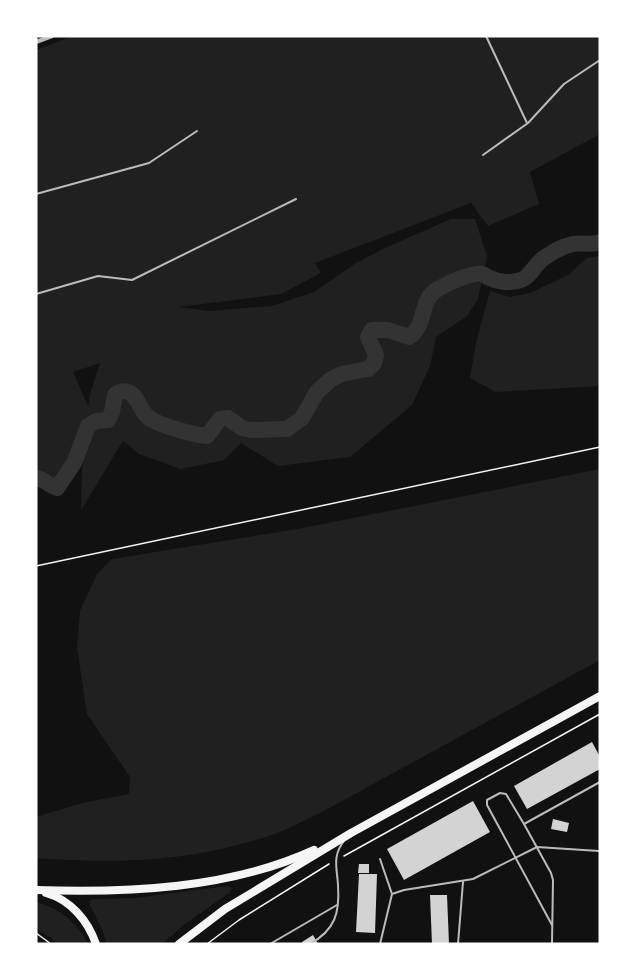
<svg xmlns="http://www.w3.org/2000/svg" width="636" height="980" font-family="Rubik,sans-serif">
<style>
.green{fill:#202020;fill-rule:evenodd}
.lines{fill:none;stroke-linecap:round;stroke-linejoin:round}
.river{stroke:#333;stroke-width:16}
.building{fill:#d3d3d3}
.path{stroke:#f5f5f5;stroke-width:1.5}
.service{stroke:#bcbcbc;stroke-width:2}
.minor{stroke:#bcbcbc;stroke-width:4.5}
.primary{stroke:#f5f5f5;stroke-width:8}
</style>
<rect width="100%" height="100%" fill="#111"/>
<!-- green -->
<g class="green">
<path d="M73,36H600V134L530,172L539,204L488,226L471,203L315,263L321,273L281,294L179,307L209,311L272,306L314,292L356,263L385,248L451,219H475L487,256L478,299L467,316L436,337L430,366L412,405L350,457L278,466L241,443L224,460L181,469L139,454L123,441L81,510L82,468L87,422L80,431L57,481L36,475V50ZM100,363L91,391L88,406L73,372Z"/>
<polygon points="600,256 600,386 496,392 470,378 476,343 490,291 510,297 530,293 568,275 587,258"/>
<path d="M600,469V660L322,812C305,820 289,829 272,835C190,862 121,864 36,858V817L82,803L129,794L130,777L87,714L77,648L80,611L97,574L112,559L303,528Z"/>
<polygon points="228,886 232,888 229,893 185,924 162,944 107,944 102,929 90,905 90,901 94,899 135,898"/>
<path d="M36,902C59,908 77,922 88,944H57L50,937L36,929Z"/>
</g>
<g class="lines">
<!-- river -->
<path class="river" d="M36,478C45,479 49,486 57,488L74,463L88,426L96,421L108,420L112,412L115,395C119,391 122,390 128,392C139,396 139,410 148,417C157,425 194,435 207,436L220,419L228,418L242,428L251,430L287,429L302,418L317,392L330,380L341,374L368,369L374,363L376,355L368,337L372,330H388L409,337C426,327 420,301 435,291C443,285 474,271 482,274C484,274 488,278 490,278C498,282 509,283 517,281C531,279 533,265 544,258C552,252 564,246 573,244C582,242 591,246 600,242"/>
</g>
<!-- building -->
<g class="building">
<polygon points="592,742 600,757 600,769 527,809 514,786"/>
<polygon points="473,801 490,832 404,880 387,849"/>
<polygon points="553,819 569,823 567,832 551,829"/>
<polygon points="359,864 369,864 369,873 358,873"/>
<polygon points="359,874 377,874 375,933 356,932"/>
<polygon points="430,895 447,895 449,944 432,944"/>
<polygon points="313,935 318,944 303,944 302,942"/>
</g>
<g class="lines">
<!-- path -->
<g class="path">
<polyline points="36,566 600,447"/>
<polyline points="344,856 600,714"/>
<polyline points="36,933 51,944"/>
<polyline points="207,944 239,920 329,864"/>
</g>
<!-- service -->
<g class="service">
<polyline points="486,36 527,123"/>
<polyline points="483,155 528,123 564,84 600,60"/>
<polyline points="36,194 149,163 197,131"/>
<polyline points="36,294 98,276 132,280 296,199"/>
<polyline points="524,824 506,794 500,793 487,800 487,805 552,925"/>
<polyline points="380,859 392,894"/>
<polyline points="270,944 337,905"/>
<path d="M310,944C335,930 340,913 338,885C337,868 332,856 344,841"/>
<polyline points="380,944 392,894 404,890 473,879 537,847 599,851"/>
<polyline points="458,944 463,882"/>
<polyline points="552,944 553,880 551,873 524,824 600,782"/>
</g>
<!-- minor -->
<polyline class="minor" points="36,42 52,36"/>
<!-- primary -->
<g class="primary">
<path d="M36,890C128,893 229,889 314,850"/>
<path d="M46,893C71,900 88,921 96,944"/>
<polyline points="179,944 225,909 351,833 600,696"/>
</g>
</g>
<!-- border -->
<rect width="636" height="980" fill="none" stroke="#ffffff" stroke-width="75"/>
</svg>
